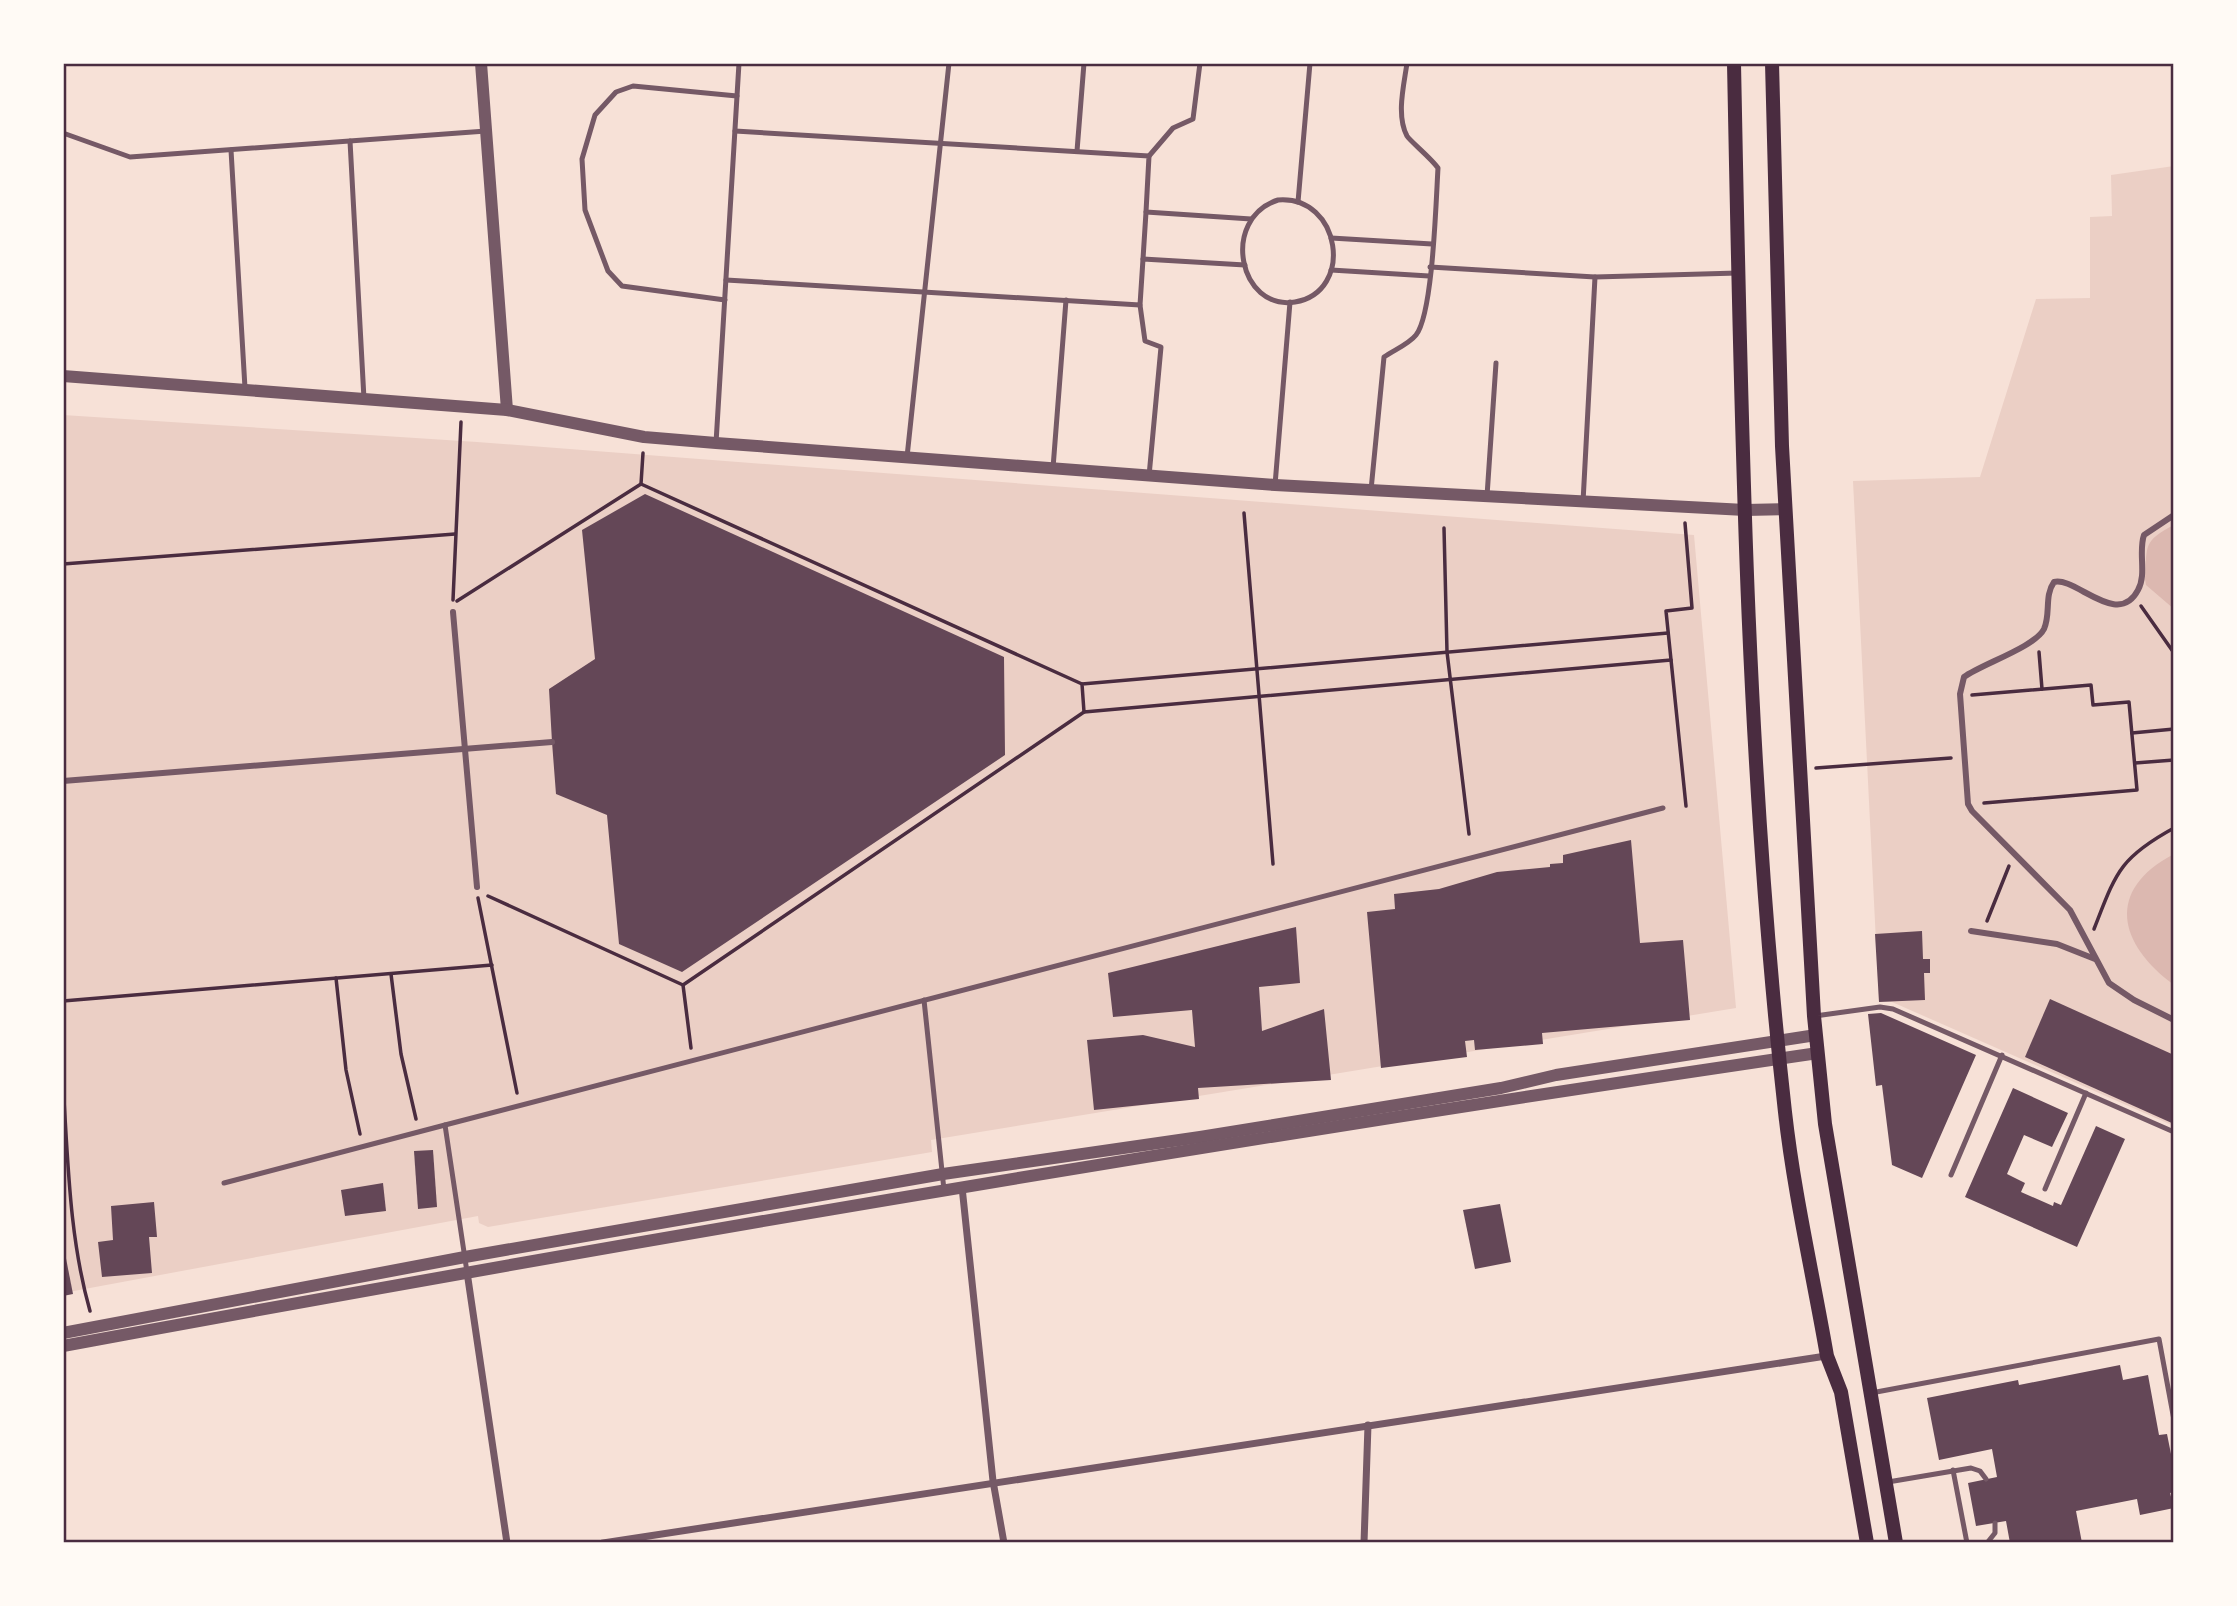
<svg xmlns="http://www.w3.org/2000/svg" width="2237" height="1606" font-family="Overpass,sans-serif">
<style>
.green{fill:#ebcfc5}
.water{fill:#dcb8b0}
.building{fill:#644757}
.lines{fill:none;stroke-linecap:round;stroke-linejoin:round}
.path{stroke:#4a2c40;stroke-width:3.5}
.service{stroke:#755966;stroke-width:5}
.pedestrian{stroke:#755966;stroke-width:6}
.minor{stroke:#755966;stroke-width:7}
.tertiary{stroke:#755966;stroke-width:12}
.secondary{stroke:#4a2c40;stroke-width:14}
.neatline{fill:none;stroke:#4a2c40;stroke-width:2.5}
</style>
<rect width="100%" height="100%" fill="#f7e1d7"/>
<!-- green -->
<g class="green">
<polygon points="2174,166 2174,1126 1892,1002 1879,1002 1853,481 1980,477 2036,299 2090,298 2090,217 2112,216 2111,175"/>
<polygon points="63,415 477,442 1694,535 1736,1008 931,1140 932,1152 488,1227 479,1223 478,1216 63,1293"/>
</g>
<!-- water -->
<g class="water">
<path d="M2174,525V609L2146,585L2145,579C2147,545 2143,541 2174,525Z"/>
<path d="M2174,854V985C2118,944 2105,890 2174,854Z"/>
</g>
<!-- building -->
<g class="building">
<polygon points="645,494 1004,657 1005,755 682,972 619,944 607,815 556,794 552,742 549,689 595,659 582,530"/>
<polygon points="1631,840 1640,943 1683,940 1690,1020 1542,1033 1543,1044 1475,1050 1474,1040 1465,1041 1467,1057 1381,1068 1367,912 1395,909 1394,894 1439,889 1497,872 1550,867 1550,864 1563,863 1563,855"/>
<polygon points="1296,927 1300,983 1259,987 1262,1031 1324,1009 1331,1080 1198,1088 1199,1099 1094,1110 1087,1040 1143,1035 1195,1047 1192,1010 1113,1017 1108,973"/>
<polygon points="1922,931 1923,959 1930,959 1930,973 1924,973 1925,1000 1879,1002 1875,934"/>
<polygon points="2050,999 2174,1055 2174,1124 2025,1057"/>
<polygon points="1881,1013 1976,1055 1922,1178 1892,1165 1882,1085 1876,1086 1868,1014"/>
<polygon points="2013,1088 2068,1113 2052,1147 2024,1135 2007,1174 2025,1183 2021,1192 2053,1206 2054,1202 2061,1205 2096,1126 2125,1139 2077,1247 1965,1197"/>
<polygon points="433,1150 437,1207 418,1209 414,1151"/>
<polygon points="383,1183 386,1211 345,1216 341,1190"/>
<polygon points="154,1202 157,1237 149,1237 152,1273 102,1277 98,1242 113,1240 111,1206"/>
<polygon points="1500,1204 1511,1262 1475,1269 1463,1210"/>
<polygon points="63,1243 73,1294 63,1296"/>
<polygon points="2120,1365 2123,1380 2148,1375 2159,1435 2167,1434 2174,1469 2174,1492 2170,1493 2174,1508 2140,1515 2137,1499 2076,1511 2082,1543 2010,1543 2006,1521 1976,1526 1968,1483 1997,1477 1992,1449 1939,1460 1927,1398 2018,1380 2019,1385"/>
</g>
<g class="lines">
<!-- path -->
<g class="path">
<polyline points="643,453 641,484 1082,684"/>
<polyline points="1244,513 1273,864"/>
<polyline points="1685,523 1692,608 1666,611 1686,806"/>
<polyline points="1444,528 1447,652 1469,834"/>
<polyline points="63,564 455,534"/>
<polyline points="453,600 461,422"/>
<polyline points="457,601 641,484"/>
<polyline points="2141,606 2174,653"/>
<polyline points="1668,633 1082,684 1084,712 1671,660"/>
<polyline points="2039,652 2042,689"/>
<polyline points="1972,695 2091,685 2093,705 2129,702 2137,790 1984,803"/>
<polyline points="2132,733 2174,729"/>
<polyline points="2135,763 2174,760"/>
<polyline points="1816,768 1951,758"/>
<polyline points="488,896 683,985"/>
<polyline points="478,898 517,1093"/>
<polyline points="1987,921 2009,866"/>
<path d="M2094,929C2116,873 2119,858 2174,828"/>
<polyline points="391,974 401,1054 416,1119"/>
<polyline points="336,978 346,1070 360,1134"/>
<polyline points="63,1001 492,965"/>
<polyline points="691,1048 683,985 1084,712"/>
<path d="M63,1084C68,1159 69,1237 90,1311"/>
</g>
<!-- service -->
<g class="service">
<polyline points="735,131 1149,156 1146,212 1251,219"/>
<polyline points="63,133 130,157 486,131"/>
<polyline points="350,141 364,399"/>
<polyline points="231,150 245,388"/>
<polyline points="1077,151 1084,63"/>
<polyline points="1149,156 1173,128 1193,119 1200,63"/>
<path d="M1278,200C1341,195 1355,292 1295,302C1239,311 1220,219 1278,200Z"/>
<polyline points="1298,202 1310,63"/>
<polyline points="1331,238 1432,244"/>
<polyline points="1143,259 1146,212"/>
<polyline points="1430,267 1595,277 1738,273"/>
<polyline points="1331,270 1429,276"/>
<polyline points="726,280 1140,305 1143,259 1245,265"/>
<polyline points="725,300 622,286 608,271 585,210 582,159 595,115 616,92 633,86 737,96"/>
<polyline points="1140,305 1145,341 1161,347 1149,476"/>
<polyline points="716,443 739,63"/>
<polyline points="907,457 949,63"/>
<polyline points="1053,468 1066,300"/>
<polyline points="1275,485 1290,302"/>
<path d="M1371,490L1384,357C1394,350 1409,344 1416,335C1433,314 1436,200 1438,168C1431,158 1410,141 1407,136C1396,115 1404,85 1407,63"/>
<polyline points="1487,496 1496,363"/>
<polyline points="1583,502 1595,277"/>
<polyline points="924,1000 944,1190"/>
<polyline points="1815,1016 1880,1007 1893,1009 2174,1132"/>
<polyline points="1951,1175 2002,1055"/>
<polyline points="224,1183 445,1125"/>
<polyline points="2045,1189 2086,1093"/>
<polyline points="467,1272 445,1125 1663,808"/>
<polyline points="1871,1393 2159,1339 2174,1420"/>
<polyline points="1953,1470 1967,1543"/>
<polyline points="1888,1482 1971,1468 1980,1471 1986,1479"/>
<polyline points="1987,1543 1995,1533 1995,1523"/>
</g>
<!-- pedestrian -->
<g class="pedestrian">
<path d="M2174,515L2144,535C2138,552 2147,574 2138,590C2118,629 2075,576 2054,582C2044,596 2051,614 2044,629C2035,647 1982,664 1964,677L1960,694L1968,804L1972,811L2070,910L2109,983L2134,1000L2174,1020"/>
<polyline points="453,612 477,887"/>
<polyline points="63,781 552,742"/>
<polyline points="1971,931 2057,944 2095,959"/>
</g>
<!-- minor -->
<g class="minor">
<polyline points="962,1187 993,1481 1004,1543"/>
<polyline points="467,1272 507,1543"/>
<polyline points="603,1543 1826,1356"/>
<polyline points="1364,1543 1368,1425"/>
</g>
<!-- tertiary -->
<g class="tertiary">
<polyline points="481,63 507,410"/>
<polyline points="63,376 507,410 644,437 716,443 1275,485 1745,510 1786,509"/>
<polyline points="63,1333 465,1257 943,1174 1200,1137 1501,1088 1556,1075 1816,1035"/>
<path d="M63,1346C646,1238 1231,1139 1818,1053"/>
</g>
<!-- secondary -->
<g class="secondary">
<path d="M1734,63C1741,413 1746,764 1785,1112C1794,1193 1813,1275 1827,1356L1841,1392L1867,1543"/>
<polyline points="1772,63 1782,446 1814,1016 1825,1124 1896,1543"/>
</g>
</g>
<!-- border -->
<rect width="2237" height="1606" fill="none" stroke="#fffaf5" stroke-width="130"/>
<rect x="65" y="65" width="2107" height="1476" class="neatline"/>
</svg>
